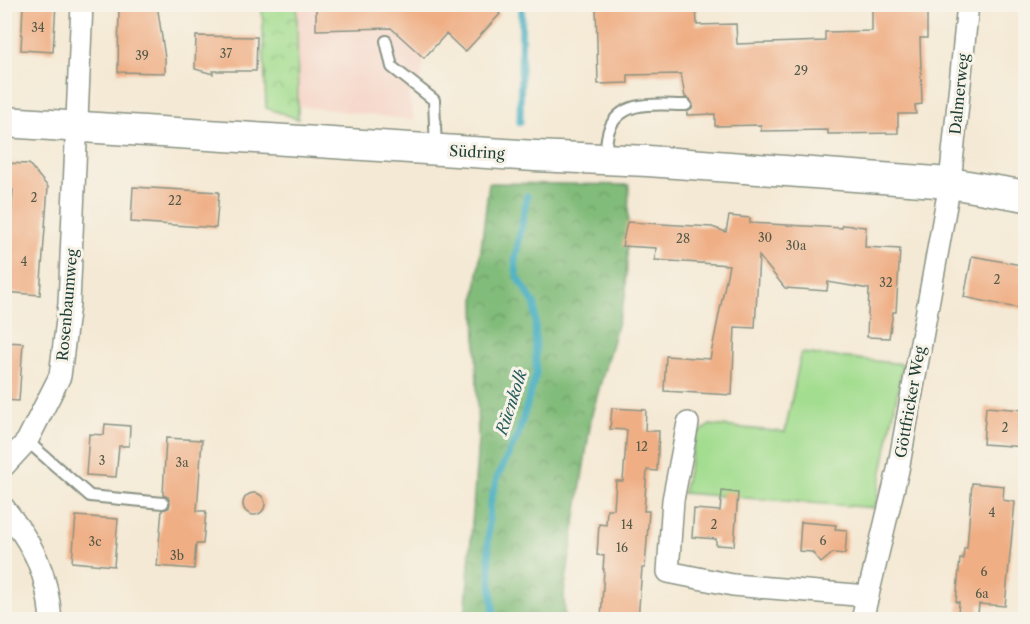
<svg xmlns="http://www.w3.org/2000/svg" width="1030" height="624" font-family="'Libre Caslon Text',serif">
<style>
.built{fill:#f6d2c5}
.green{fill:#a3dd8f;stroke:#618d62;stroke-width:1.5}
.forest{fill:url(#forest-crowns);stroke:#507c57;stroke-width:1.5}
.park{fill:url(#park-crowns);stroke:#618d62;stroke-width:1.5}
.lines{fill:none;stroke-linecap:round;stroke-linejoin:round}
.stream{stroke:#41acc0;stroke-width:7}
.building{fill:#efae84}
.lane-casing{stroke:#8a9384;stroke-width:14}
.street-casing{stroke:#8a9384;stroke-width:24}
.secondary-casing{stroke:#8a9384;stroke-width:33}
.lane{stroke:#fff;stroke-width:10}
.street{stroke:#fff;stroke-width:21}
.secondary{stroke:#fff;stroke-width:30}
.labels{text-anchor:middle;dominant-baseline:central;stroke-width:6;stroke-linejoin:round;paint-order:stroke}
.number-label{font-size:12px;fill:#535948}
.street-label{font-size:15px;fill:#1f3d34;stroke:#f7f3e8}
.water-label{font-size:16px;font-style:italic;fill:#295e5e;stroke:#f7f3e8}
</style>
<defs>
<pattern id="forest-crowns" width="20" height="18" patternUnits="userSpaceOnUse" patternTransform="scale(1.5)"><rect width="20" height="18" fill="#82bc7a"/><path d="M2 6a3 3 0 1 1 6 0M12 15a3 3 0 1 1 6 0" fill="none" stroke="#6a9a65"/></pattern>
<pattern id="park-crowns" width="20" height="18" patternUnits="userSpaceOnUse" patternTransform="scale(1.5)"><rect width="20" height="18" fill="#a3dd8f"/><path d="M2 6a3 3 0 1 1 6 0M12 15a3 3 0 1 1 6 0" fill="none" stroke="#84b476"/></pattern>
</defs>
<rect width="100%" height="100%" fill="#f7f3e8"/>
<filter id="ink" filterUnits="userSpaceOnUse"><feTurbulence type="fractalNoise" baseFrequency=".0167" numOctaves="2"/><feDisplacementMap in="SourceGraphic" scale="12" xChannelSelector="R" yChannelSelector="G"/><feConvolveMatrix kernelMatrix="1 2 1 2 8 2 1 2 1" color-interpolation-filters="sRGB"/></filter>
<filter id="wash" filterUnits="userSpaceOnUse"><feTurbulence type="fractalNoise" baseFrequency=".008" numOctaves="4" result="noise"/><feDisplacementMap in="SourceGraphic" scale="24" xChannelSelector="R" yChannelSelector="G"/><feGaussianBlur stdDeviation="1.35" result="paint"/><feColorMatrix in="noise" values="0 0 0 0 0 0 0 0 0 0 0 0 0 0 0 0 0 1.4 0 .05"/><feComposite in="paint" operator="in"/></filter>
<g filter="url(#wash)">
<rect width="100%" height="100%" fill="#f4e9d4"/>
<!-- built -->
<polygon class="built" points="297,5 427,5 446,34 424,58 421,79 409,95 414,120 298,106"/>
<!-- green -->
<polygon class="green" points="801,353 903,364 875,508 683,493 696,435 710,425 785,432"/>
<!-- forest -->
<polygon class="forest" points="489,183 629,185 626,293 592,414 564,593 565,619 465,620 478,440 475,298"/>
<!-- park -->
<polygon class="park" points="262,5 297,5 298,119 266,108"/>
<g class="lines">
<!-- stream -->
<g class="stream">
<polyline points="520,122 522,4"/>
<polyline points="494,620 488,543 490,504 497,478 518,435 536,374 535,305 517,276 515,261 527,196"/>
</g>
</g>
<g id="blocks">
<!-- building -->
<g class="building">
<polygon points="23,4 56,4 53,52 21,50"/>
<polygon points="119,4 157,4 165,58 165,73 118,72"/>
<polygon points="316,4 489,4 500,14 465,52 446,34 424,58 391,28 316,30"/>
<polygon points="696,4 697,25 736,24 737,44 825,41 825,32 872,31 872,4 927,4 927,38 920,38 922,104 915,105 916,114 898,114 898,133 828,134 828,130 761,131 761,125 715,126 715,114 687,115 687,112 692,109 693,105 690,99 685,97 681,74 628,75 628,83 598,84 596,5"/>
<polygon points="196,36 257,37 256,71 213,71 213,74 195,69"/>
<polygon points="4,163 29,164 48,187 40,295 4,292 7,246 9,246 13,190 4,189"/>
<polygon points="133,187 219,192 216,228 131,222"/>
<polygon points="729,216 750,218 750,223 842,228 842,225 866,227 865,247 900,249 896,312 893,312 889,338 867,337 869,289 828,282 827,291 785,288 759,256 755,328 735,327 732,395 664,391 666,356 710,359 729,265 655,260 656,248 622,246 627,222 712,227 726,232"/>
<polygon points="972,256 1026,266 1026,310 964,297"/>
<polygon points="4,342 23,343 19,401 4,400"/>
<polygon points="986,407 1026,410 1026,447 983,444"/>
<polygon points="612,408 646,410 645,431 659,431 657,471 647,470 644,511 649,511 645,568 642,568 638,620 601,620 604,569 603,569 604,556 597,555 599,524 606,525 607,509 614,509 616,481 623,481 627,430 610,429"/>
<polygon points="105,424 130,426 129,446 119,446 116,477 86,475 89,434 104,435"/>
<polygon points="166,438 202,440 197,511 206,511 203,544 196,544 194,569 157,566 162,510 169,508 170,503 168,497 163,495"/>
<polygon points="972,483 1004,486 1003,500 1015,502 1005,606 979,604 978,614 958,612 959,602 956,602 960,559 963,559 964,548 967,548"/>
<polygon points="722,491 738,493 734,546 716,545 716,539 692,537 694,509 720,511"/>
<circle cx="254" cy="504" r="11"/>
<polygon points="76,516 118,519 114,566 72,562"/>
<polygon points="801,522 836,525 835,529 847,530 845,554 833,553 821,563 812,552 799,551"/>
</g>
</g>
</g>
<g filter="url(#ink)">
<use href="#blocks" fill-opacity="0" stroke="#8a9384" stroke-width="1.5"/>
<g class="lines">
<defs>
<g id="lane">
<polyline points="386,41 392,67 434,100 436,149"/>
<path d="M605,158C606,149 606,138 609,130C621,98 658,105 686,105"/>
<polyline points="27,441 90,496 163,503"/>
</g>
<g id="street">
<polyline points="688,423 673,500 668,572 733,585 868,596"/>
<polyline points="4,466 27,441 60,376 69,304 82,4"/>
<path d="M4,508C34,546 47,571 51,620"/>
<polyline points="862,620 898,470 950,183 968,4"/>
</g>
<polyline id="secondary" points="4,122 535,156 648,161 950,183 1026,196"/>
</defs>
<!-- lane casing -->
<use href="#lane" class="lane-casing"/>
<!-- street casing -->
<use href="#street" class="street-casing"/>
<!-- secondary casing -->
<use href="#secondary" class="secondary-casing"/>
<!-- lane -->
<use href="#lane" class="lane"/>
<!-- street -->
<use href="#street" class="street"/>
<!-- secondary -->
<use href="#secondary" class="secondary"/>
</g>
</g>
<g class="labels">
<!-- number labels -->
<g class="number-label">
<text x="38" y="27">34</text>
<text x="226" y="53">37</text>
<text x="142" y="55">39</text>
<text x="801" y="70">29</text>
<text x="34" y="197">2</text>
<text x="175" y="200">22</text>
<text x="765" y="237">30</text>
<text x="683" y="238">28</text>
<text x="796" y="245">30a</text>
<text x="24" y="261">4</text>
<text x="997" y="279">2</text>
<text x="886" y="282">32</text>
<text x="1005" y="427">2</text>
<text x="642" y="446">12</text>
<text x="102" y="460">3</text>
<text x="182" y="462">3a</text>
<text x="992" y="512">4</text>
<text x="627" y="524">14</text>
<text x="714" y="524">2</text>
<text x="823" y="540">6</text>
<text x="95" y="541">3c</text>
<text x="622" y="547">16</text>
<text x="177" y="555">3b</text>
<text x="984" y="571">6</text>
<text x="982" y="593">6a</text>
</g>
<!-- street labels -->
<g class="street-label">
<text transform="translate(959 94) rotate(-84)">Dalmerweg</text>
<text transform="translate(477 152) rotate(3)">Südring</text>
<text transform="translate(67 305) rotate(-85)">Rosenbaumweg</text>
<text transform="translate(910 402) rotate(-80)">Göttfricker Weg</text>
</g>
<!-- water labels -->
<g class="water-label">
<text transform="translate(511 402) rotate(-72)">Rüenkolk</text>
</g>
</g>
<!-- margin -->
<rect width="1030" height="624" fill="none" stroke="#f7f3e8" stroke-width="24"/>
</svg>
